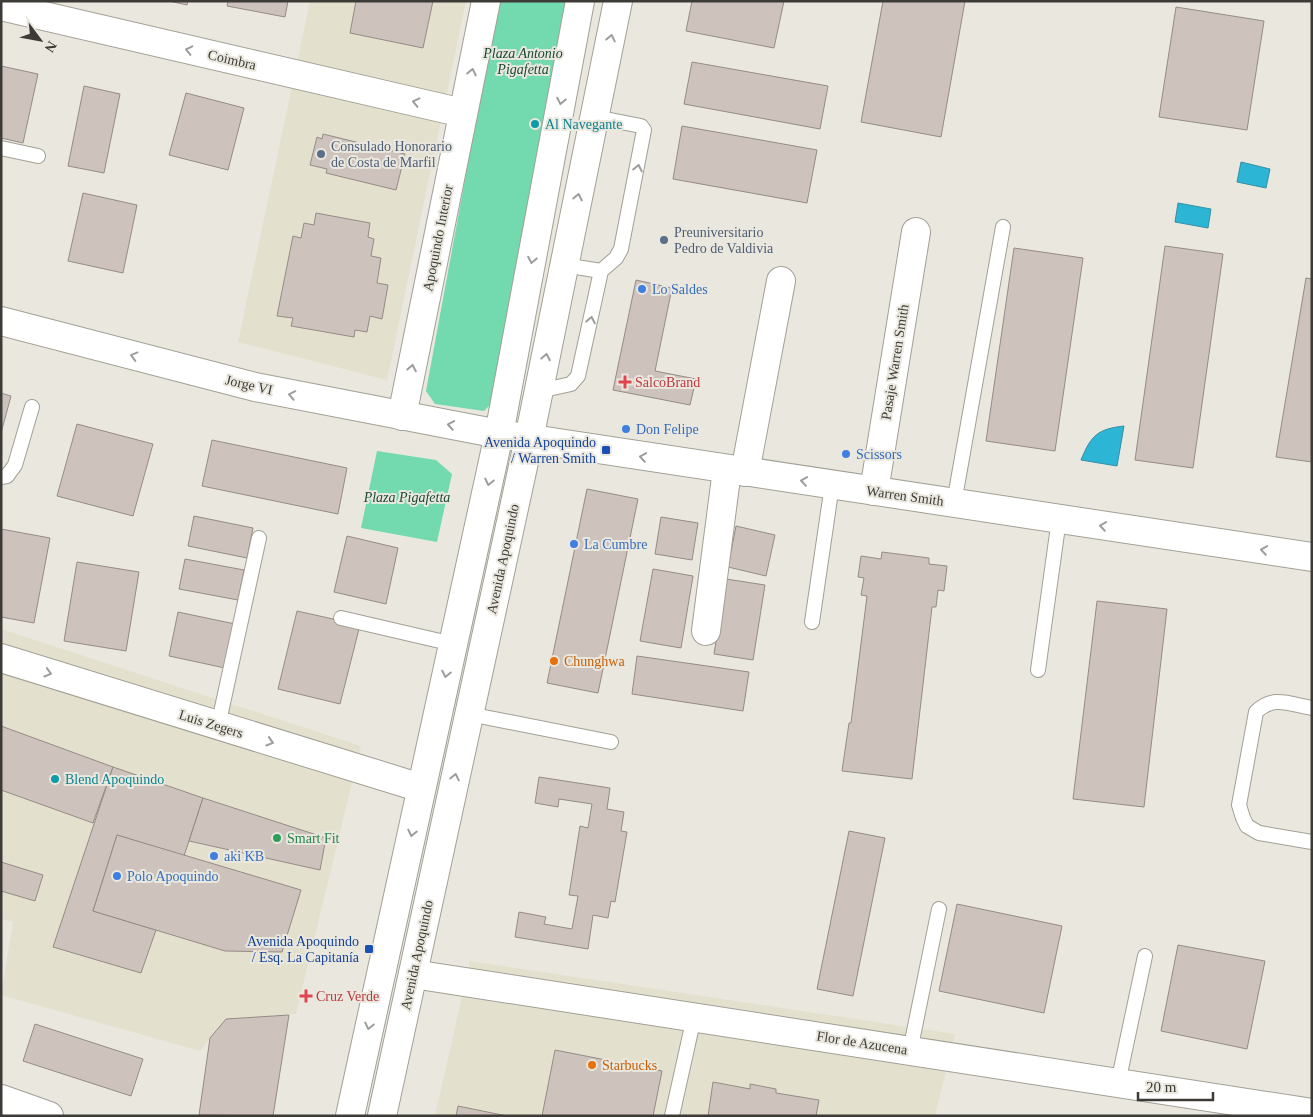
<svg xmlns="http://www.w3.org/2000/svg" width="1313" height="1117" font-family="Georgia,serif">
<style>
.built{fill:#e3e0ce}
.green{fill:#73d9ae}
.water{fill:#2db5d5;stroke:#3290a6}
.building{fill:#cdc2bc;stroke:#958b86}
.lines{fill:none;stroke-linecap:round;stroke-linejoin:round}
.lane-casing{stroke:#a2a096;stroke-width:16}
.street-casing{stroke:#a2a096;stroke-width:30}
.secondary-casing{stroke:#a2a096;stroke-width:30}
.primary-casing{stroke:#a2a096;stroke-width:30}
.lane{stroke:#fff;stroke-width:14}
.street{stroke:#fff;stroke-width:28}
.secondary{stroke:#fff;stroke-width:28}
.primary{stroke:#fff;stroke-width:28}
.oneway{stroke:#9e9d9b}
.culture-dot{fill:#0f9aa8;stroke:#eae8de;stroke-width:2}
.service-dot{fill:#5c6f8a;stroke:#eae8de;stroke-width:2}
.shop-dot{fill:#3f7fe0;stroke:#eae8de;stroke-width:2}
.health-dot{fill:#e0444e;stroke:#eae8de;stroke-width:2}
.transit-dot{fill:#1a4fb4;stroke:#eae8de;stroke-width:2}
.food-dot{fill:#e8710a;stroke:#eae8de;stroke-width:2}
.leisure-dot{fill:#2e9e5b;stroke:#eae8de;stroke-width:2}
.labels{text-anchor:middle;dominant-baseline:central;stroke-width:4;stroke-linejoin:round;paint-order:stroke}
.park-label{font-size:14px;font-style:italic;fill:#1a4835;stroke:#eae8de}
.street-label{font-size:14px;fill:#3c3b37;stroke:#eae8de}
.culture-label{font-size:14px;fill:#0d838f;stroke:#eae8de;text-anchor:start}
.service-label{font-size:14px;fill:#4e5e75;stroke:#eae8de;text-anchor:start}
.shop-label{font-size:14px;fill:#366cbe;stroke:#eae8de;text-anchor:start}
.health-label{font-size:14px;fill:#be3a42;stroke:#eae8de;text-anchor:start}
.transit-label{font-size:14px;fill:#164399;stroke:#eae8de;text-anchor:end}
.food-label{font-size:14px;fill:#c56008;stroke:#eae8de;text-anchor:start}
.leisure-label{font-size:14px;fill:#27864d;stroke:#eae8de;text-anchor:start}
</style>
<rect width="100%" height="100%" fill="#eae8de"/>
<!-- built -->
<g class="built">
<polygon points="310,1 466,1 387,380 238,342"/>
<polygon points="1,629 361,746 296,1014 226,1019 200,1051 1,995 13,922 1,919"/>
<polygon points="470,961 955,1034 935,1116 435,1116"/>
</g>
<!-- green -->
<g class="green">
<polygon points="498,1 570,1 494,401 484,411 435,404 426,391"/>
<polygon points="377,451 436,460 452,474 437,542 361,528"/>
</g>
<!-- water -->
<g class="water">
<polygon points="1241,162 1270,169 1266,188 1237,182"/>
<polygon points="1178,203 1211,209 1208,228 1175,222"/>
<path d="M1124,426L1117,466L1081,460C1091,435 1098,429 1124,426Z"/>
</g>
<!-- building -->
<g class="building">
<polygon points="169,1 188,1 187,5"/>
<polygon points="228,1 288,1 285,17 227,6"/>
<polygon points="356,1 433,1 423,48 350,33"/>
<polygon points="692,1 784,1 774,48 686,31"/>
<polygon points="883,1 965,1 941,137 861,122"/>
<polygon points="1176,7 1264,21 1247,130 1159,117"/>
<polygon points="692,62 828,86 820,129 684,104"/>
<polygon points="1,66 38,74 23,143 1,138"/>
<polygon points="84,86 120,94 104,173 68,166"/>
<polygon points="186,93 244,108 228,170 169,155"/>
<polygon points="682,126 817,150 807,203 673,179"/>
<polygon points="323,134 405,154 396,190 326,173 327,169 310,165 317,137 322,139"/>
<polygon points="83,193 137,205 123,273 68,261"/>
<polygon points="316,213 370,223 368,237 374,239 371,256 381,258 377,283 388,285 382,319 370,316 367,332 355,330 354,337 291,326 293,318 277,316 293,236 301,238 304,223 314,225"/>
<polygon points="1165,246 1223,254 1193,468 1135,460"/>
<polygon points="1014,248 1083,258 1055,451 986,441"/>
<polygon points="1306,278 1312,279 1312,462 1276,457"/>
<polygon points="636,280 672,288 655,371 696,379 690,405 613,390"/>
<polygon points="1,393 11,396 1,433"/>
<polygon points="77,424 153,444 133,516 57,496"/>
<polygon points="212,440 347,468 338,514 202,486"/>
<polygon points="587,489 638,499 598,693 547,683"/>
<polygon points="194,516 253,528 247,558 188,546"/>
<polygon points="661,517 698,523 692,560 655,554"/>
<polygon points="736,526 775,535 766,576 728,567"/>
<polygon points="1,529 50,538 34,623 1,617"/>
<polygon points="347,536 398,548 386,604 334,592"/>
<polygon points="882,552 929,558 929,564 947,566 944,591 938,590 936,607 932,607 912,779 842,771 849,723 851,723 867,596 861,595 864,578 858,577 861,556 881,559"/>
<polygon points="185,559 244,570 238,600 179,589"/>
<polygon points="77,562 139,572 126,651 64,641"/>
<polygon points="653,569 693,576 681,648 640,641"/>
<polygon points="726,579 765,585 753,660 714,654"/>
<polygon points="1097,601 1167,609 1144,807 1073,799"/>
<polygon points="297,611 360,625 340,704 278,689"/>
<polygon points="178,612 235,624 225,668 169,656"/>
<polygon points="637,656 749,672 743,711 632,694"/>
<polygon points="1,726 113,767 93,823 1,790"/>
<polygon points="113,767 203,798 184,856 117,835 93,911 156,930 141,973 53,947"/>
<polygon points="539,777 610,788 607,809 624,812 621,831 627,832 615,902 611,901 608,918 593,915 588,949 515,937 519,912 546,917 544,924 572,929 578,896 569,895 580,826 588,828 592,804 559,799 558,807 535,803"/>
<polygon points="203,798 326,838 320,870 189,841"/>
<polygon points="849,831 885,838 853,996 817,989"/>
<polygon points="117,835 301,890 282,952 225,951 93,911"/>
<polygon points="1,862 43,875 35,901 1,891"/>
<polygon points="957,904 1062,926 1044,1013 939,991"/>
<polygon points="1178,945 1265,961 1247,1049 1161,1031"/>
<polygon points="289,1015 273,1116 199,1115 210,1038 226,1019"/>
<polygon points="35,1024 143,1059 131,1096 23,1061"/>
<polygon points="555,1050 662,1071 653,1116 542,1116"/>
<polygon points="713,1082 750,1089 750,1084 776,1089 776,1093 819,1100 816,1116 708,1116"/>
<polygon points="458,1106 507,1116 456,1116"/>
</g>
<g class="lines">
<defs>
<g id="lane">
<polyline points="1,148 38,156"/>
<polyline points="564,265 601,271"/>
<polyline points="539,391 571,384 578,376 601,271 616,258 621,249 644,130 641,126 595,117"/>
<polyline points="1,477 7,476 15,465 32,407"/>
<polyline points="954,503 1003,227"/>
<polyline points="341,618 453,644"/>
<polyline points="812,622 832,485"/>
<polyline points="1038,670 1059,519"/>
<path d="M1312,708C1289,704 1273,695 1256,712L1239,805L1243,818L1247,826L1259,833L1312,842"/>
<polyline points="469,714 611,742"/>
<polyline points="218,726 259,538"/>
<polyline points="910,1051 939,909"/>
<polyline points="1118,1083 1145,956"/>
<polyline points="672,1116 694,1017"/>
</g>
<g id="street">
<polyline points="1,6 463,113"/>
<polyline points="402,416 486,1"/>
<polyline points="745,472 781,281"/>
<polyline points="874,491 916,232"/>
<polyline points="706,631 727,470"/>
<polyline points="1,658 421,788"/>
<polyline points="413,974 1312,1113"/>
<polyline points="1,1099 49,1116"/>
</g>
<polyline id="secondary" points="1,321 255,387 499,434 1312,557"/>
<g id="primary">
<polyline points="350,1116 499,434 580,1"/>
<polyline points="382,1116 529,439 618,1"/>
</g>
</defs>
<!-- lane casing -->
<use href="#lane" class="lane-casing"/>
<!-- street casing -->
<use href="#street" class="street-casing"/>
<!-- secondary casing -->
<use href="#secondary" class="secondary-casing"/>
<!-- primary casing -->
<use href="#primary" class="primary-casing"/>
<!-- lane -->
<use href="#lane" class="lane"/>
<!-- street -->
<use href="#street" class="street"/>
<!-- secondary -->
<use href="#secondary" class="secondary"/>
<!-- primary -->
<use href="#primary" class="primary"/>
</g>
<!-- one-way arrows -->
<defs><path id="oneway-chevron" d="M-2-3.5L2.5 0L-2 3.5" fill="none" stroke-width="1.6" stroke-linecap="round" stroke-linejoin="round" transform="scale(1.25)"/></defs>
<g class="oneway">
<use href="#oneway-chevron" transform="translate(611 38) rotate(-78)"/>
<use href="#oneway-chevron" transform="translate(189 50) rotate(-167)"/>
<use href="#oneway-chevron" transform="translate(472 72) rotate(-78)"/>
<use href="#oneway-chevron" transform="translate(561 101) rotate(101)"/>
<use href="#oneway-chevron" transform="translate(416 102) rotate(-167)"/>
<use href="#oneway-chevron" transform="translate(638 168) rotate(-78)"/>
<use href="#oneway-chevron" transform="translate(578 197) rotate(-78)"/>
<use href="#oneway-chevron" transform="translate(532 260) rotate(101)"/>
<use href="#oneway-chevron" transform="translate(591 320) rotate(-79)"/>
<use href="#oneway-chevron" transform="translate(134 356) rotate(-165)"/>
<use href="#oneway-chevron" transform="translate(546 357) rotate(-79)"/>
<use href="#oneway-chevron" transform="translate(412 368) rotate(-79)"/>
<use href="#oneway-chevron" transform="translate(292 395) rotate(-169)"/>
<use href="#oneway-chevron" transform="translate(451 425) rotate(-170)"/>
<use href="#oneway-chevron" transform="translate(643 457) rotate(-171)"/>
<use href="#oneway-chevron" transform="translate(804 481) rotate(-172)"/>
<use href="#oneway-chevron" transform="translate(489 482) rotate(102)"/>
<use href="#oneway-chevron" transform="translate(1103 526) rotate(-171)"/>
<use href="#oneway-chevron" transform="translate(1264 550) rotate(-171)"/>
<use href="#oneway-chevron" transform="translate(48 673) rotate(17)"/>
<use href="#oneway-chevron" transform="translate(446 674) rotate(102)"/>
<use href="#oneway-chevron" transform="translate(270 742) rotate(17)"/>
<use href="#oneway-chevron" transform="translate(455 777) rotate(-78)"/>
<use href="#oneway-chevron" transform="translate(412 833) rotate(102)"/>
<use href="#oneway-chevron" transform="translate(369 1026) rotate(102)"/>
</g>
<!-- markers -->
<g class="culture-dot">
<circle cx="535" cy="124" r="5"/>
<circle cx="55" cy="779" r="5"/>
</g>
<g class="service-dot">
<circle cx="321" cy="154" r="5"/>
<circle cx="664" cy="240" r="5"/>
</g>
<g class="shop-dot">
<circle cx="642" cy="289" r="5"/>
<circle cx="626" cy="429" r="5"/>
<circle cx="846" cy="454" r="5"/>
<circle cx="574" cy="544" r="5"/>
<circle cx="214" cy="856" r="5"/>
<circle cx="117" cy="876" r="5"/>
</g>
<g class="health-dot">
<path d="M622.5 374.5h5v5h5v5h-5v5h-5v-5h-5v-5h5z"/>
<path d="M303.5 988.5h5v5h5v5h-5v5h-5v-5h-5v-5h5z"/>
</g>
<g class="transit-dot">
<rect x="601" y="445" width="10" height="10" rx="2.5"/>
<rect x="364" y="944" width="10" height="10" rx="2.5"/>
</g>
<g class="food-dot">
<circle cx="554" cy="661" r="5"/>
<circle cx="592" cy="1065" r="5"/>
</g>
<circle class="leisure-dot" cx="277" cy="838" r="5"/>
<g class="labels">
<!-- park labels -->
<g class="park-label">
<text x="523" y="53">Plaza Antonio<tspan x="523" dy="16">Pigafetta</tspan></text>
<text x="407" y="497">Plaza Pigafetta</text>
</g>
<!-- street labels -->
<g class="street-label">
<text transform="translate(232 60) rotate(13)">Coimbra</text>
<text transform="translate(438 238) rotate(-79)">Apoquindo Interior</text>
<text transform="translate(895 362) rotate(-81)">Pasaje Warren Smith</text>
<text transform="translate(249 385) rotate(13)">Jorge VI</text>
<text transform="translate(905 496) rotate(8)">Warren Smith</text>
<text transform="translate(503 559) rotate(-78)">Avenida Apoquindo</text>
<text transform="translate(211 724) rotate(17)">Luis Zegers</text>
<text transform="translate(417 955) rotate(-78)">Avenida Apoquindo</text>
<text transform="translate(862 1043) rotate(9)">Flor de Azucena</text>
</g>
<!-- culture labels -->
<g class="culture-label">
<text x="545" y="124">Al Navegante</text>
<text x="65" y="779">Blend Apoquindo</text>
</g>
<!-- service labels -->
<g class="service-label">
<text x="331" y="146">Consulado Honorario<tspan x="331" dy="16">de Costa de Marfil</tspan></text>
<text x="674" y="232">Preuniversitario<tspan x="674" dy="16">Pedro de Valdivia</tspan></text>
</g>
<!-- shop labels -->
<g class="shop-label">
<text x="652" y="289">Lo Saldes</text>
<text x="636" y="429">Don Felipe</text>
<text x="856" y="454">Scissors</text>
<text x="584" y="544">La Cumbre</text>
<text x="224" y="856">aki KB</text>
<text x="127" y="876">Polo Apoquindo</text>
</g>
<!-- health labels -->
<g class="health-label">
<text x="635" y="382">SalcoBrand</text>
<text x="316" y="996">Cruz Verde</text>
</g>
<!-- transit labels -->
<g class="transit-label">
<text x="596" y="442">Avenida Apoquindo<tspan x="596" dy="16">/ Warren Smith</tspan></text>
<text x="359" y="941">Avenida Apoquindo<tspan x="359" dy="16">/ Esq. La Capitanía</tspan></text>
</g>
<!-- food labels -->
<g class="food-label">
<text x="564" y="661">Chunghwa</text>
<text x="602" y="1065">Starbucks</text>
</g>
<!-- leisure labels -->
<g class="leisure-label">
<text x="287" y="838">Smart Fit</text>
</g>
</g>
<!-- border -->
<rect width="1313" height="1117" fill="none" stroke="#3c3b37" stroke-width="5"/>
<!-- north arrow -->
<g transform="translate(40 40) rotate(122)" stroke="#eae8de" stroke-width="4" paint-order="stroke">
<path d="M0-4L9 19L0 12L-9 19Z" fill="#3c3b37"/>
<text y="-8" font-size="14" font-weight="bold" text-anchor="middle" fill="#3c3b37">N</text>
</g>
<!-- scale -->
<path d="M1138 1092v8h75v-8" fill="none" stroke="#3c3b37" stroke-width="2.5"/>
<text x="1146" y="1092" font-size="15" fill="#3c3b37" stroke="#eae8de" stroke-width="4" paint-order="stroke">20 m</text>
</svg>
